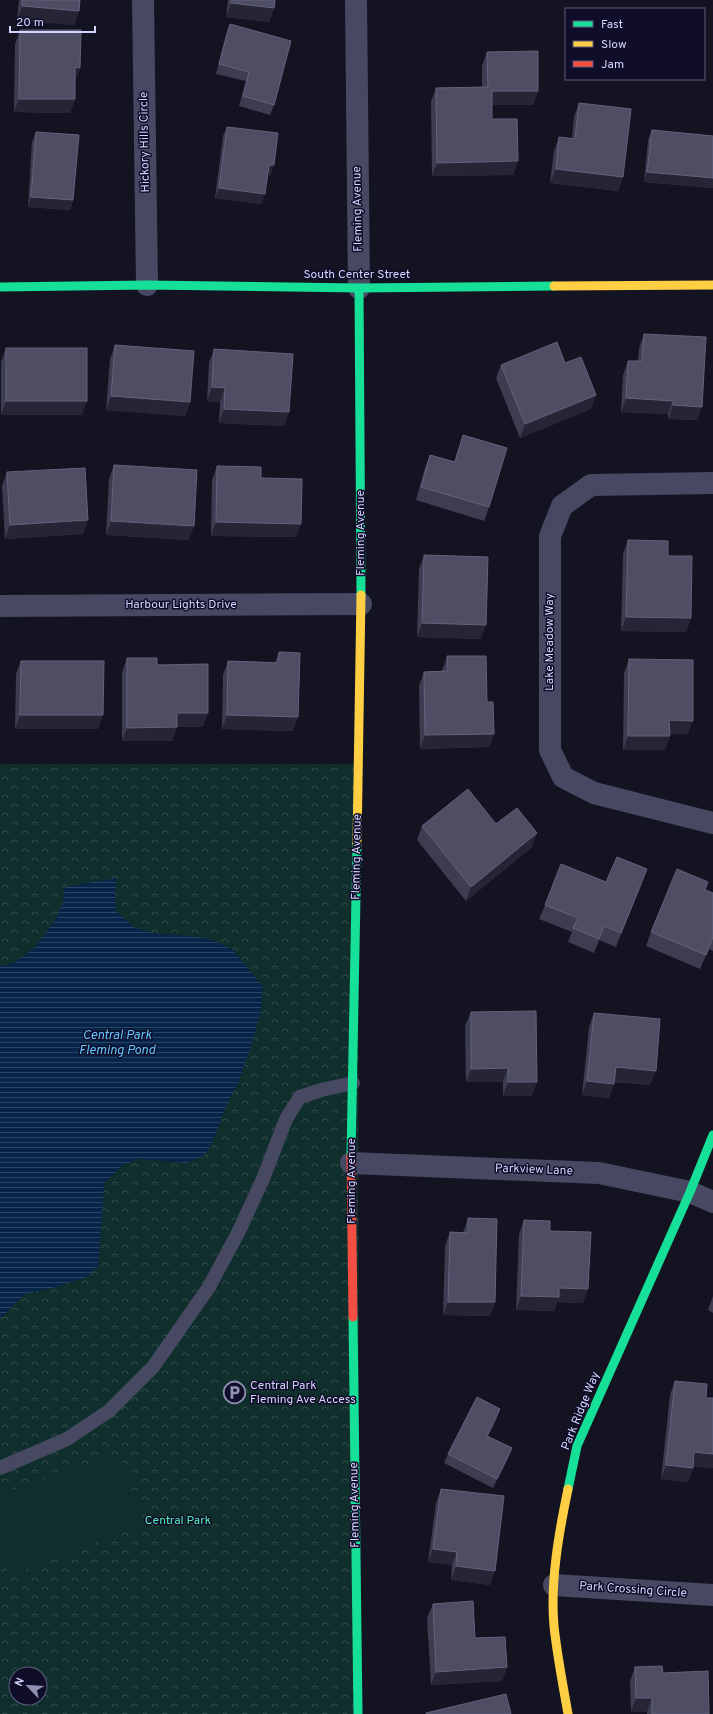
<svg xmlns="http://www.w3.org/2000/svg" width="713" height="1714" font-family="Overpass,sans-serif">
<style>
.park{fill:url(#park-crowns);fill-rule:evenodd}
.garden{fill:#102f2c}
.water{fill:url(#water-rules)}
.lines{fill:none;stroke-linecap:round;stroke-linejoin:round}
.lane{stroke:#474963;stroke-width:14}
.street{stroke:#474963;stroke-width:22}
.fast{stroke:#16e098;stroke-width:9}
.slow{stroke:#ffcf43;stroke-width:9}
.jam{stroke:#f24e42;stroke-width:9}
.wall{fill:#3d3c51}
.shaded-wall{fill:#262536}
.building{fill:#4e4d64;stroke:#63627c}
.labels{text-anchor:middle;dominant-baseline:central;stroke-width:3;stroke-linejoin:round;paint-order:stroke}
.street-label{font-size:12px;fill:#d4d4ff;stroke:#0f0d28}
.poi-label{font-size:12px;fill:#d4d4ff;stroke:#0f0d28;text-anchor:start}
.park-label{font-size:12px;fill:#52ecb7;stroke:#0f0d28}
.water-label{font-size:13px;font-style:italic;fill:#62c5ff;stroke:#0f0d28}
</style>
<defs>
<pattern id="park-crowns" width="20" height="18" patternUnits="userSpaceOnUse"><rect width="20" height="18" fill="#102f2c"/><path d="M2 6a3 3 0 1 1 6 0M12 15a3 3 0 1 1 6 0" fill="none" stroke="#324c4c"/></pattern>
<pattern id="water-rules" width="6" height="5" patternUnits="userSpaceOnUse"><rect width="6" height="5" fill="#072549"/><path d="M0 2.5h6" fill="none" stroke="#2a4464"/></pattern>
</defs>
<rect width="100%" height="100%" fill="#141322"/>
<!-- park -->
<path class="park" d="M0,764H358L359,1714H0ZM16,1674H40V1698H16Z"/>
<!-- garden -->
<polygon class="garden" points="120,1454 143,1524 9,1576 0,1548 0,1494"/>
<!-- water -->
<polygon class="water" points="117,878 115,892 116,911 135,928 159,934 194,936 215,941 233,950 263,987 261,1011 250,1049 238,1083 227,1104 212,1143 203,1157 186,1163 140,1159 124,1164 104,1183 103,1206 98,1267 87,1277 52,1288 25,1294 0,1319 0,966 14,963 34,948 56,919 63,903 65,887"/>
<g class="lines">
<!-- lane -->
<polyline class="lane" points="0,1468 67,1439 109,1411 153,1367 209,1287 218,1270 237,1235 263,1179 286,1119 300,1097 321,1090 353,1083"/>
<!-- street -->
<g class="street">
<polyline points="143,0 147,285"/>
<polyline points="356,0 359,288"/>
<polyline points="713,483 591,485 562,506 550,536 550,750 563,777 594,793 713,823"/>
<polyline points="0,606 361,604"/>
<polyline points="351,1163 599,1173 690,1192 713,1202"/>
<polyline points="554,1585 713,1595"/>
</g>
<!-- fast -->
<g class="fast">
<polyline points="0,287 147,285 359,288 554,286"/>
<polyline points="359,288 361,595"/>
<polyline points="351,1156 357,844"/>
<polyline points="353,1317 358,1714"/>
<polyline points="568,1489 577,1446 690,1192 713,1135"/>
</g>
<!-- slow -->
<g class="slow">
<polyline points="554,286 713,285"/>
<polyline points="357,844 361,595"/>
<path d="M568,1489C559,1532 550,1582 554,1626C557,1655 563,1685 568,1714"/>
</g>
<!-- jam -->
<polyline class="jam" points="351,1156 353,1317"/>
</g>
<!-- wall -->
<g class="wall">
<polygon points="19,0 80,0 79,11 74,25 17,20"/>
<polygon points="228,0 275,0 274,8 269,22 226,17"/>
<polygon points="230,24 274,105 270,115 239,106 246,81 216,74 226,34"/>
<polygon points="20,30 75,81 75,99 70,113 14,112 15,44"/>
<polygon points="487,52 538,91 533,105 492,105 492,119 518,161 513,175 432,176 431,102 436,88 482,87 482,66"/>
<polygon points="579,103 623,177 618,191 550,183 554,151 559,137 572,138 574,117"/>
<polygon points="227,127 274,165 270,175 267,175 261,204 215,198 223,136"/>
<polygon points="652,130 713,136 713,188 644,182 648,140"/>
<polygon points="36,132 73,200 70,210 28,207 32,142"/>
<polygon points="644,334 697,420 668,419 668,414 621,412 623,375 628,361 638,361 639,348"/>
<polygon points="115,345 190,402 185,416 106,410 110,359"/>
<polygon points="6,348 82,415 1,415 1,362"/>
<polygon points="214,349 289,412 284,426 219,423 220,402 207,401 209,363"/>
<polygon points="565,363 591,409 520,438 496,378 501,365"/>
<polygon points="463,435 489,507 484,521 416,500 425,468 430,455 454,462"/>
<polygon points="114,465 189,540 106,535 109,479"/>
<polygon points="217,466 261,478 296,537 211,536 212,480"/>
<polygon points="7,472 83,534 5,539 2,486"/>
<polygon points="628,540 668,556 691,618 686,632 621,631 623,554"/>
<polygon points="424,555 486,625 480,639 417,637 419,569"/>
<polygon points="279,652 293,731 222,729 223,675 228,661 275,662"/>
<polygon points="447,656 487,702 494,734 489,747 420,749 419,686 424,672 442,671"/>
<polygon points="127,658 157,665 203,727 177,727 172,741 122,741 122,672"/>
<polygon points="629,659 688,734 670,734 665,750 623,750 624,673"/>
<polygon points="21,661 98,729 15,729 16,674"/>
<polygon points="496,824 532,847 466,901 417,840 422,826"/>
<polygon points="606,882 642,883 616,947 599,940 594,953 568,942 572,932 539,919 545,905"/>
<polygon points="705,890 713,893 713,951 709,949 700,969 646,946 651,932"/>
<polygon points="471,1012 532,1096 503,1096 503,1082 466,1082 465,1026"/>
<polygon points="594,1013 650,1085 614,1082 609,1098 582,1095 589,1027"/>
<polygon points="468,1218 495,1302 490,1316 443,1315 445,1246 450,1232 463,1233"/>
<polygon points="524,1220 550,1231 583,1303 557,1302 554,1311 516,1310 519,1234"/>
<polygon points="713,1296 713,1313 708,1310"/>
<polygon points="675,1381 706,1398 713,1468 693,1466 688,1482 661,1479 670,1395"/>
<polygon points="497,1419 488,1436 512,1448 508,1458 493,1488 444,1463 448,1454"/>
<polygon points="441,1489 490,1585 451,1580 452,1565 428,1562 436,1503"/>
<polygon points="433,1604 475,1638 507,1667 502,1681 431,1685 427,1618"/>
<polygon points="635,1667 663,1673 709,1714 647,1714 647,1712 631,1712 630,1681"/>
</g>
<!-- shaded-wall -->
<g class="shaded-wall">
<polygon points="231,3 274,8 269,22 226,17"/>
<polygon points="22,6 79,11 74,25 17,20"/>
<polygon points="75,67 80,68 75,81"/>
<polygon points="492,91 538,91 533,105 487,105"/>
<polygon points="19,99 75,99 70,113 14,112"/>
<polygon points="518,161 513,175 432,176 437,163"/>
<polygon points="269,165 274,165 270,175 265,174"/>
<polygon points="556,169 623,177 618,191 550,183"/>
<polygon points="647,172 713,178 713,188 644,182"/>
<polygon points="219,188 265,194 261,204 215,198"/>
<polygon points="31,197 73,200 70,210 28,207"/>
<polygon points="212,387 225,388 220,402 207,401"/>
<polygon points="596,395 591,409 520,438 525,424"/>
<polygon points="111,396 190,402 185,416 106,410"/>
<polygon points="626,398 673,401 668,414 621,412"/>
<polygon points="6,401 87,401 82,415 1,415"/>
<polygon points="673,405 702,407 697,420 668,419"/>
<polygon points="224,409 289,412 284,426 219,423"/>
<polygon points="88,520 83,534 5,539 10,525"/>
<polygon points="111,521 194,526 189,540 106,535"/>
<polygon points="216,522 301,524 296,537 211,536"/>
<polygon points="626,617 691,618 686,632 621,631"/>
<polygon points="422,623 486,625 480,639 417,637"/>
<polygon points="177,713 208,713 203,727 172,727"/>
<polygon points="20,715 103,715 98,729 15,729"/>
<polygon points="227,715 298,717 293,731 222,729"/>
<polygon points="669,720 693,721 688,734 664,734"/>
<polygon points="177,727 172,741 122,741 127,728"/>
<polygon points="494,734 489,747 420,749 425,735"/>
<polygon points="628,736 670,736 665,750 623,750"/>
<polygon points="537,833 532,847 466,901 471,887"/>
<polygon points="647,869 642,883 616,947 621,933"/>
<polygon points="713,937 709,949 700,969 706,955"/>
<polygon points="616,1067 656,1071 650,1085 611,1081"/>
<polygon points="508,1068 503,1082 466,1082 471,1069"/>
<polygon points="587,1081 614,1084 609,1098 582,1095"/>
<polygon points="508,1082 537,1082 532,1096 503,1096"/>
<polygon points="559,1288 588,1289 583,1303 557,1302 554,1311 516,1310 521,1296"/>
<polygon points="448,1302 495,1302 490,1316 443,1315"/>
<polygon points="500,1409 497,1419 483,1446 487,1436"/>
<polygon points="512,1448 508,1458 493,1488 497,1479"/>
<polygon points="694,1452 713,1454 713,1468 689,1466"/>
<polygon points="666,1465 693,1468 688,1482 661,1479"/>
<polygon points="433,1549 457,1552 452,1565 428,1562"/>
<polygon points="456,1566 495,1571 490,1585 451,1580"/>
<polygon points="507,1667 502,1681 431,1685 436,1672"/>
<polygon points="636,1698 652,1698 647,1712 631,1712"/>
</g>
<!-- building -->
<g class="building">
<polygon points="22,0 80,0 79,11 22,6"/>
<polygon points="231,0 275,0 274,8 231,3"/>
<polygon points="230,24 291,41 274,105 243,96 249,72 219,64"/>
<polygon points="20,30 81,30 80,68 75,67 75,99 19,99"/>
<polygon points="538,51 538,91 492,91 492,119 517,119 518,161 437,163 436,88 488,87 487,52"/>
<polygon points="579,103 631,109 623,177 556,169 559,137 575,139"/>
<polygon points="227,127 278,133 274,165 269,165 265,194 219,188"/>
<polygon points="652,130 713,136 713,178 647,172"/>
<polygon points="36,132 79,135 73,200 31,197"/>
<polygon points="644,334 706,337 702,407 673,405 673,401 626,398 628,361 642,361"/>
<polygon points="557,342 565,363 581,357 596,395 525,424 501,365"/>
<polygon points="115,345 194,351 190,402 111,396"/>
<rect x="6" y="348" width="81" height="53"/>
<polygon points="214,349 293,354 289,412 224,409 225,388 212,387"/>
<polygon points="463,435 507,448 489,507 421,487 430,455 455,462"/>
<polygon points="114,465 197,470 194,526 111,521"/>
<polygon points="217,466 261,467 261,478 302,479 301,524 216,522"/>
<polygon points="85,468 88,520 10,525 7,472"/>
<polygon points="628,540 668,541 668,556 692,556 691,618 626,617"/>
<polygon points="424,555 488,557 486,625 422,623"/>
<polygon points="279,652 300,653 298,717 227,715 228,661 278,663"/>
<polygon points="447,656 486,656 487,702 493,702 494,734 425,735 424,672 448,671"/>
<polygon points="127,658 157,658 157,665 208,664 208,713 177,713 177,727 127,728"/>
<polygon points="629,659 693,660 693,721 669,720 670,736 628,736"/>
<polygon points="21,661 104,661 103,715 20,715"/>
<polygon points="468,789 496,824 517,808 537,833 471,887 422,826"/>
<polygon points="617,857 647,869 621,933 604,926 599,939 573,928 578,918 545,905 561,864 606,882"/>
<polygon points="677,869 708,882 705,890 713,893 713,937 706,955 651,932"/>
<polygon points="536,1011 537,1082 508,1082 508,1068 471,1069 471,1012"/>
<polygon points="594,1013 660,1019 656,1071 616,1067 614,1084 587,1081"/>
<polygon points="468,1218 497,1219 495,1302 448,1302 450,1232 468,1233"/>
<polygon points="524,1220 550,1221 550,1231 591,1232 588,1289 559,1288 559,1297 521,1296"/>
<polygon points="675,1381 707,1384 706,1398 713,1398 713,1454 694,1452 693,1468 666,1465"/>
<polygon points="477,1397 500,1409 487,1436 512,1448 497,1479 448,1454"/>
<polygon points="441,1489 504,1496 495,1571 456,1566 457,1552 433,1549"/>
<polygon points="473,1601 475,1638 505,1637 507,1667 436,1672 433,1604"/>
<polygon points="662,1666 663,1673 708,1671 709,1714 652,1714 652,1698 636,1698 635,1667"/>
<polygon points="506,1694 511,1714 426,1714 426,1713"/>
</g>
<!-- icons -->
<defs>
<symbol id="parking-ring" viewBox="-11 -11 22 22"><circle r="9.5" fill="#0f0d28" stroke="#9190b2" stroke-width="1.5"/><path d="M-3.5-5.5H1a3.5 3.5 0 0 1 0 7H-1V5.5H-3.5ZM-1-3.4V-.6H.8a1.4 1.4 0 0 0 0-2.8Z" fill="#9190b2"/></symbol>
</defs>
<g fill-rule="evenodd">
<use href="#parking-ring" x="222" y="1380" width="25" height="25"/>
</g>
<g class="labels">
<!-- street labels -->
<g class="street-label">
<text transform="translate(145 142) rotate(-91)">Hickory Hills Circle</text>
<text transform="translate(358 209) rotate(-91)">Fleming Avenue</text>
<text x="357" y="275">South Center Street</text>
<text transform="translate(361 533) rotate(-90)">Fleming Avenue</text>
<text x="181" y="605">Harbour Lights Drive</text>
<text transform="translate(550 642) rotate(-90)">Lake Meadow Way</text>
<text transform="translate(357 857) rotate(-89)">Fleming Avenue</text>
<text transform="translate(534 1170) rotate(2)">Parkview Lane</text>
<text transform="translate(352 1181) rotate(-90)">Fleming Avenue</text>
<text transform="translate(581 1411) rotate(-68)">Park Ridge Way</text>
<text transform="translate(355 1505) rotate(-91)">Fleming Avenue</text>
<text transform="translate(633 1590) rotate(4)">Park Crossing Circle</text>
</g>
<!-- poi labels -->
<g class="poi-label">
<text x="250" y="1386">Central Park<tspan x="250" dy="14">Fleming Ave Access</tspan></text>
</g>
<!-- park labels -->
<g class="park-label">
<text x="178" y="1521">Central Park</text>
</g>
<!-- water labels -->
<g class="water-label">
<text x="117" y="1036">Central Park<tspan x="117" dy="15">Fleming Pond</tspan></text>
</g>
</g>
<!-- legend -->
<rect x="565" y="8" width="140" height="72" fill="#0f0d28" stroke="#5e5d7e"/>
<rect x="573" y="21" width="20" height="6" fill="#16e098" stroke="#5e5d7e"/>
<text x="601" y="28" font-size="12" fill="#d4d4ff">Fast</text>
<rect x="573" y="41" width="20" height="6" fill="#ffcf43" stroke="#5e5d7e"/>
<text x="601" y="48" font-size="12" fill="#d4d4ff">Slow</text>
<rect x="573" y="61" width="20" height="6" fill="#f24e42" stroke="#5e5d7e"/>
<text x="601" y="68" font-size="12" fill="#d4d4ff">Jam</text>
<!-- north arrow -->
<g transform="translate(28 1686) rotate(295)"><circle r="19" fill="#0f0d28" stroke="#5e5d7e"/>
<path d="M0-3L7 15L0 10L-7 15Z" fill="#9190b2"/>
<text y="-6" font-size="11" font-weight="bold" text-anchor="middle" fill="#d4d4ff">N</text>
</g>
<!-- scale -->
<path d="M10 26v6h85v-6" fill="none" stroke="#d4d4ff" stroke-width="2"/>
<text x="16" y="26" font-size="12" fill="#d4d4ff" stroke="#0f0d28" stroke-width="3" paint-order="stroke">20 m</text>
</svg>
